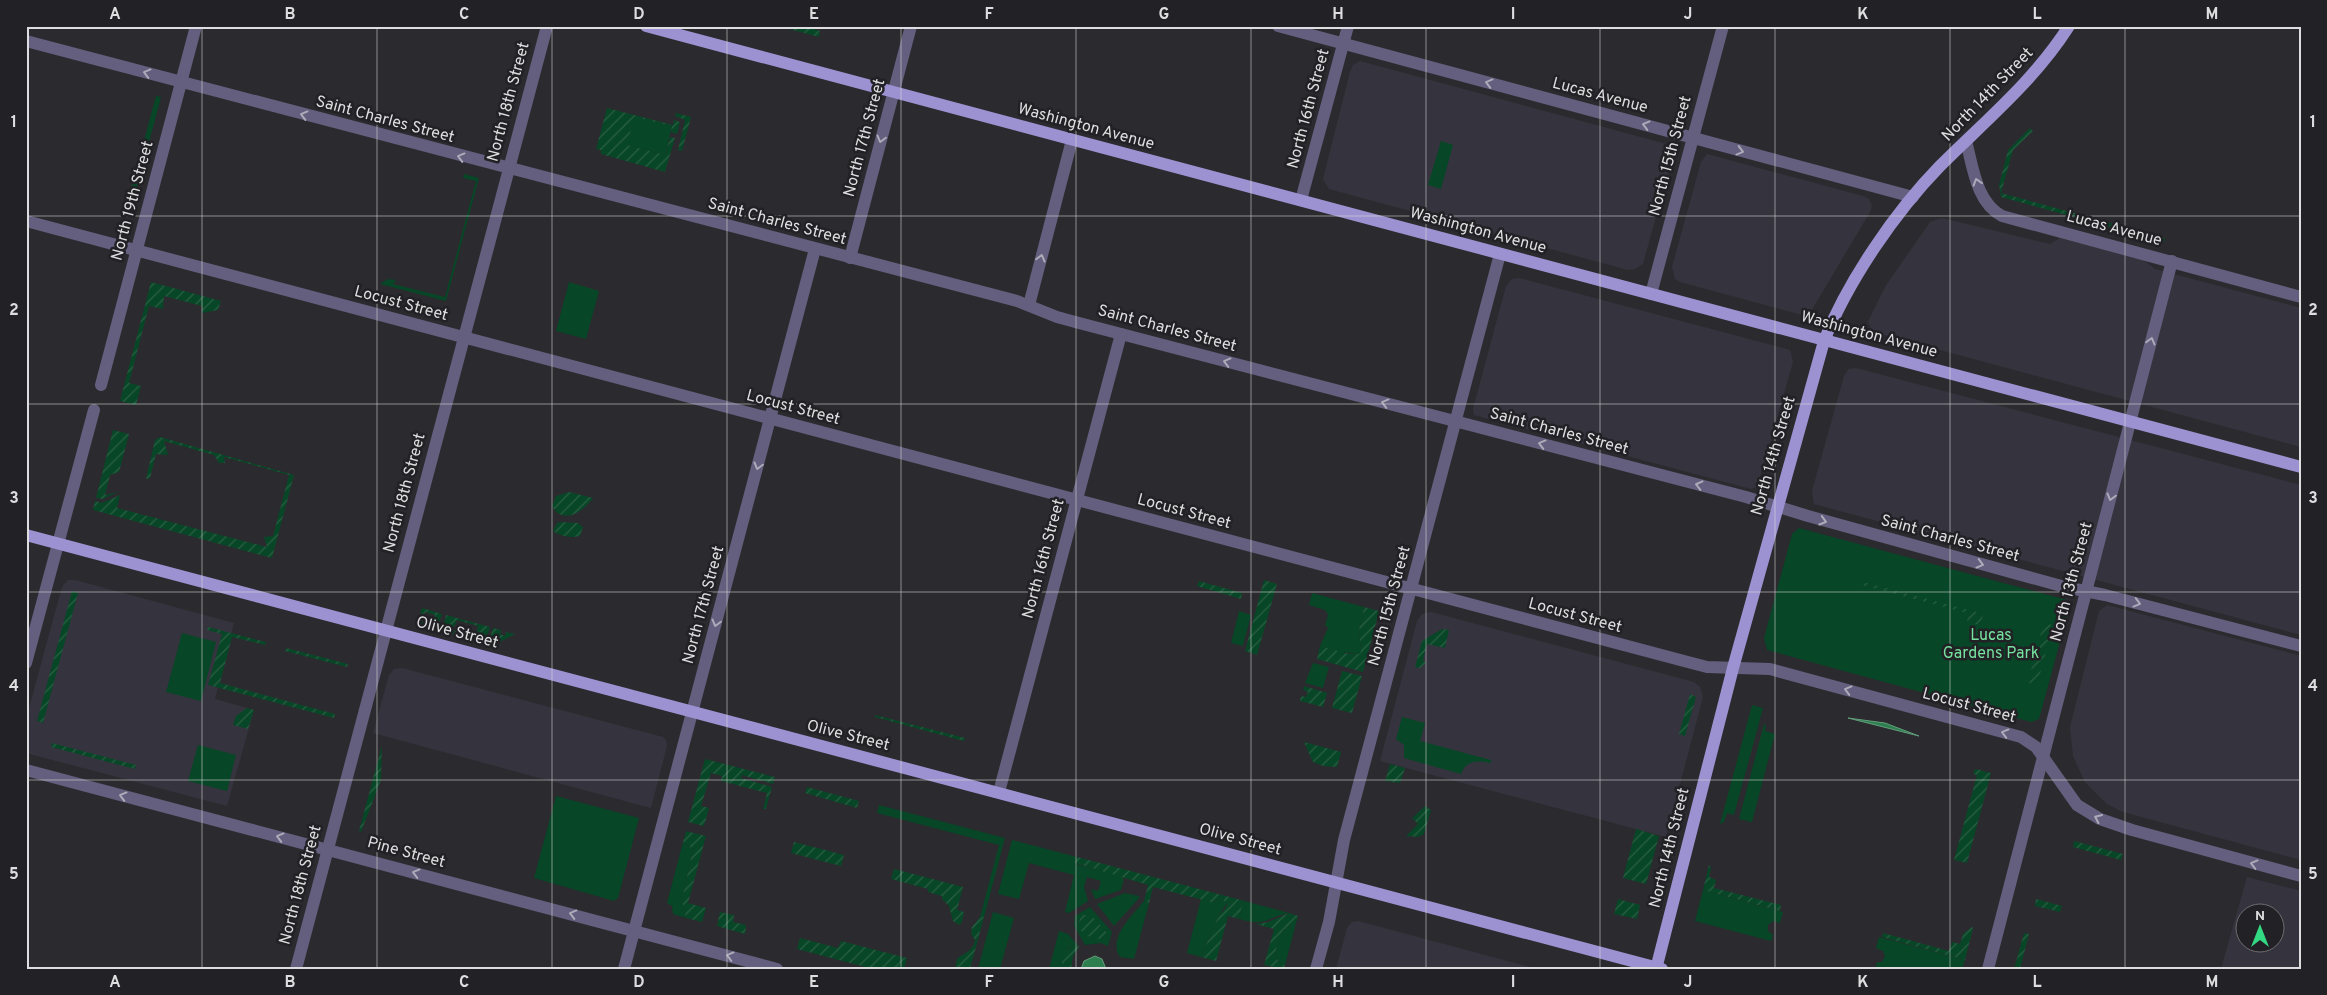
<svg xmlns="http://www.w3.org/2000/svg" width="2327" height="995" font-family="Overpass,sans-serif">
<style>
.built{fill:#35343e;fill-rule:evenodd}
.green{fill:#074626}
.garden{fill:url(#garden-furrows)}
.water{fill:#2e7f50;stroke:#639c7b}
.lines{fill:none;stroke-linecap:round;stroke-linejoin:round}
.minor{stroke:#645f7e;stroke-width:12}
.major{stroke:#9c92d1;stroke-width:12}
.oneway{stroke:#adabb9}
.grid{fill:none;stroke:#dedee0;stroke-width:1;stroke-opacity:0.55}
.labels{text-anchor:middle;dominant-baseline:central;stroke-width:5;stroke-linejoin:round;paint-order:stroke}
.street-label{font-size:16px;fill:#dedee0;stroke:#222125}
.park-label{font-size:16px;fill:#76e29f;stroke:#222125}
.neatline{fill:none;stroke:#dedee0;stroke-width:2}
.grid-label{font-size:16px;text-anchor:middle;font-weight:bold;fill:#dedee0}
</style>
<defs>
<pattern id="garden-furrows" width="10" height="10" patternUnits="userSpaceOnUse" patternTransform="scale(1.25)"><rect width="10" height="10" fill="#074626"/><path d="M-1 1l2-2M0 10L10 0M9 11l2-2" fill="none" stroke="#2b6045"/></pattern>
</defs>
<rect width="100%" height="100%" fill="#2b2b2f"/>
<!-- built -->
<g class="built">
<polygon points="1360,61 1670,145 1673,154 1643,264 1635,269 1628,270 1329,189 1323,179 1325,171 1350,72 1353,65"/>
<polygon points="1707,154 1863,196 1869,199 1872,206 1870,212 1810,313 1802,315 1680,282 1675,279 1672,267 1701,162"/>
<polygon points="1942,218 2050,244 2060,238 2143,260 2155,269 2301,308 2301,447 1873,332 1868,322 1885,287 1930,222"/>
<polygon points="1519,278 1790,350 1793,362 1757,487 1751,489 1474,415 1473,409 1506,286 1512,279"/>
<polygon points="1856,368 2301,485 2301,635 1814,504 1812,491 1844,376 1849,369"/>
<polygon points="75,580 234,623 215,699 254,710 227,806 26,753 26,719 62,587 68,580"/>
<polygon points="2107,605 2301,656 2301,860 2123,812 2107,804 2085,782 2073,756 2070,727 2099,611"/>
<polygon points="1431,612 1694,682 1700,687 1703,697 1666,837 1380,761 1417,621 1422,614"/>
<polygon points="402,668 663,737 666,740 667,746 651,808 373,733 389,675 394,669"/>
<path d="M2247,877L2301,891V969H2221ZM2244,912H2274V942H2244Z"/>
<polygon points="1358,921 1537,969 1336,969 1347,928 1352,922"/>
</g>
<!-- green -->
<g class="green">
<polygon points="156,96 161,97 129,217 124,215"/>
<polygon points="634,116 672,126 665,155 626,145"/>
<polygon points="1441,141 1453,145 1441,189 1428,185"/>
<polygon points="464,174 479,178 446,301 380,284 388,279 396,280 393,284 445,297 476,181 463,178"/>
<polygon points="569,282 599,291 586,339 556,331"/>
<polygon points="1799,528 2067,600 2069,609 2039,719 2031,722 1767,650 1764,638 1792,534"/>
<polygon points="1312,593 1364,607 1359,630 1361,651 1359,654 1339,652 1320,646 1328,628 1325,625 1328,615 1325,610 1309,605"/>
<polygon points="1239,611 1251,615 1243,646 1231,643"/>
<polygon points="182,633 216,642 201,701 166,692"/>
<polygon points="1313,663 1329,667 1323,688 1305,683"/>
<polygon points="1752,705 1763,708 1734,815 1727,813 1724,822 1720,824"/>
<path d="M1402,717L1425,723L1420,741L1491,760V763C1478,760 1466,760 1461,774L1404,758V745L1396,739Z"/>
<polygon points="1764,724 1766,725 1765,731 1775,734 1752,822 1739,819"/>
<polygon points="198,745 236,755 227,791 188,781"/>
<polygon points="556,796 639,818 618,898 614,901 534,878"/>
<polygon points="879,805 1005,838 984,917 980,917 999,845 877,813"/>
<polygon points="1012,840 1077,857 1076,864 1121,876 1124,879 1121,890 1095,899 1091,889 1098,891 1101,881 1087,877 1084,887 1088,901 1069,913 1065,912 1074,875 1029,863 1019,899 998,894"/>
<polygon points="683,842 693,849 682,900 686,918 673,914 672,906 667,903"/>
<polygon points="1703,890 1783,912 1780,923 1773,921 1768,925 1768,931 1773,935 1771,941 1695,921"/>
<polygon points="1125,893 1139,896 1139,898 1114,926 1097,904"/>
<polygon points="1201,899 1211,902 1223,900 1227,903 1219,915 1201,957 1187,953"/>
<path d="M1241,900L1289,913C1264,918 1268,927 1239,919L1242,906Z"/>
<path d="M1144,901L1149,903L1134,959L1120,957C1107,938 1133,915 1144,901Z"/>
<polygon points="1090,907 1112,932 1108,946 1101,943 1085,945 1074,926 1075,916"/>
<polygon points="993,912 1014,918 1000,969 978,969"/>
<polygon points="1296,923 1285,965 1278,961 1275,952 1283,930"/>
<polygon points="1059,931 1068,934 1076,943 1068,948 1063,969 1049,969"/>
<polygon points="1879,937 1965,960 1962,969 1875,969 1877,962 1882,962 1885,956 1883,951 1876,948"/>
</g>
<!-- garden -->
<g class="garden">
<polygon points="778,26 804,26 820,31 819,37"/>
<polygon points="607,108 673,125 674,120 680,122 677,134 671,132 672,126 634,117 627,145 665,155 670,137 675,138 665,172 601,154 601,150 596,149"/>
<polygon points="676,113 691,117 682,151 678,150 685,120 675,116"/>
<polygon points="2030,128 2033,131 2013,150 2001,193 2165,238 2164,242 2001,197 1999,185 2008,150"/>
<polygon points="151,282 221,301 218,310 202,313 202,306 164,296 163,309 149,306 129,383 141,386 136,405 120,401"/>
<polygon points="113,430 129,434 119,472 110,475 105,495 118,492 103,499 96,498"/>
<polygon points="160,437 294,475 272,558 93,510 95,501 102,503 120,495 117,508 267,547 264,537 273,536 289,475 224,457 225,463 219,463 214,455 164,441 168,455 156,454 150,478 146,479 155,440"/>
<path d="M569,492L593,498C584,511 563,526 552,506L556,496Z"/>
<path d="M561,522L578,523L583,527L580,536C570,538 562,537 553,531L557,523Z"/>
<polygon points="1264,580 1277,584 1257,655 1245,651"/>
<polygon points="1199,581 1242,593 1241,599 1197,586"/>
<polygon points="1859,581 1981,613 1983,608 1985,608 1981,623 1972,625 1968,622 1965,613 1959,611 1858,584"/>
<polygon points="72,591 78,593 43,723 37,721"/>
<polygon points="1364,607 1379,611 1363,672 1317,659 1320,646 1349,654 1359,654 1361,651 1359,630"/>
<polygon points="422,608 442,614 439,623 433,622 435,615 425,612 422,622 489,640 493,628 501,630 500,634 505,636 506,632 515,634 496,644 489,644 417,625"/>
<polygon points="446,615 490,627 487,636 477,633 478,626 457,620 454,627 444,624"/>
<polygon points="2046,624 2053,625 2037,686 2028,682 2043,625"/>
<polygon points="208,627 266,642 265,645 232,637 220,683 335,714 334,718 208,685 222,634 207,630"/>
<polygon points="1442,629 1449,630 1445,648 1427,644 1423,660 1426,663 1420,668 1415,667 1422,641"/>
<polygon points="286,648 348,664 347,667 285,651"/>
<polygon points="1342,671 1362,676 1352,713 1332,708"/>
<polygon points="1304,686 1327,693 1323,707 1300,701 1301,696 1306,697 1308,692 1303,690"/>
<polygon points="1690,694 1696,697 1685,736 1679,734"/>
<polygon points="247,708 254,710 248,729 233,725 236,716"/>
<polygon points="875,715 965,738 964,741 875,717"/>
<polygon points="1304,742 1341,752 1337,767 1323,766 1313,762"/>
<polygon points="52,743 136,765 135,769 51,747"/>
<polygon points="382,745 381,780 361,832 359,831"/>
<polygon points="705,759 775,777 773,784 742,775 741,778 772,787 766,809 763,809 767,793 721,781 722,776 711,773 701,806 709,808 704,826 688,822"/>
<polygon points="1390,764 1405,768 1400,783 1385,781"/>
<polygon points="1975,769 1991,773 1967,863 1954,860 1977,775 1973,774"/>
<polygon points="807,787 859,801 857,808 805,793"/>
<polygon points="1425,806 1431,810 1424,834 1418,837 1406,836 1418,824 1412,818"/>
<polygon points="1636,829 1659,836 1646,884 1623,878"/>
<polygon points="686,831 706,836 688,903 706,908 702,922 686,918 682,900 693,849 683,842"/>
<polygon points="2074,841 2123,854 2121,860 2073,847"/>
<polygon points="794,842 844,855 841,866 791,853"/>
<polygon points="1077,857 1241,900 1242,906 1239,919 1228,916 1216,961 1201,957 1219,915 1226,908 1227,903 1223,900 1211,902 1153,887 1149,903 1144,901 1148,885 1075,863"/>
<polygon points="1709,865 1711,868 1709,877 1716,880 1714,888 1781,905 1780,911 1703,890"/>
<polygon points="894,869 963,887 957,910 964,912 962,922 959,925 953,921 949,906 942,899 942,896 928,892 928,889 891,879"/>
<polygon points="1618,899 1640,905 1637,919 1614,914"/>
<polygon points="2036,899 2062,906 2060,912 2035,906"/>
<polygon points="720,912 734,915 733,922 746,925 745,934 717,926"/>
<polygon points="1289,913 1298,916 1296,923 1283,930 1275,952 1278,961 1285,965 1284,969 1264,965 1274,929 1256,924 1268,922"/>
<path d="M1081,915H1091L1108,934L1105,938C1094,941 1085,936 1078,927Z"/>
<path d="M980,917H984L970,969H955L957,959C965,952 973,952 975,940L971,934L972,927Z"/>
<polygon points="1972,927 1973,928 1965,960 1882,937 1883,933 1949,951 1952,942 1960,944 1963,934"/>
<polygon points="2024,933 2029,934 2020,969 2014,969"/>
<polygon points="800,938 838,948 841,941 907,958 904,969 873,969 797,949"/>
<path d="M1076,943L1079,947L1073,956L1071,969H1063C1060,956 1065,950 1076,943Z"/>
</g>
<!-- water -->
<g class="water">
<polygon points="1848,718 1885,723 1919,736"/>
<polygon points="1095,956 1102,959 1106,969 1081,969 1084,961"/>
</g>
<g class="lines">
<!-- minor -->
<g class="minor">
<polyline points="1278,26 1913,197"/>
<polyline points="26,41 1017,301 1057,317 1079,323 1746,497 1808,516 2065,587 2105,595 2301,646"/>
<path d="M1966,141C1973,167 1976,202 2002,216L2301,297"/>
<polyline points="1301,200 1348,26"/>
<polyline points="26,221 1684,661 1707,667 1770,669 2021,737 2036,747 2077,805 2100,819 2132,830 2301,876"/>
<polyline points="850,258 911,26"/>
<polyline points="1651,294 1723,26"/>
<polyline points="1029,305 1072,140"/>
<polyline points="101,385 196,26"/>
<polyline points="26,663 94,410"/>
<polyline points="26,770 777,969"/>
<polyline points="999,792 1121,334"/>
<polyline points="296,969 547,26"/>
<polyline points="624,969 815,249"/>
<polyline points="1316,969 1329,922 1344,840 1500,254"/>
<polyline points="1988,969 2172,261"/>
</g>
<!-- major -->
<g class="major">
<polyline points="646,26 2301,467"/>
<polyline points="26,535 1662,969"/>
<path d="M1656,969L1733,668L1824,341C1848,281 1895,212 1940,166C1985,121 2034,81 2069,26"/>
</g>
</g>
<!-- one-way arrows -->
<defs><path id="oneway-chevron" d="M-2-3.5L2.5 0L-2 3.5" fill="none" stroke-width="1.6" stroke-linecap="round" stroke-linejoin="round" transform="scale(1.25)"/></defs>
<g class="oneway">
<use href="#oneway-chevron" transform="translate(147 73) rotate(-165)"/>
<use href="#oneway-chevron" transform="translate(1489 83) rotate(-165)"/>
<use href="#oneway-chevron" transform="translate(304 115) rotate(-165)"/>
<use href="#oneway-chevron" transform="translate(1646 125) rotate(-165)"/>
<use href="#oneway-chevron" transform="translate(881 139) rotate(105)"/>
<use href="#oneway-chevron" transform="translate(1740 151) rotate(15)"/>
<use href="#oneway-chevron" transform="translate(461 157) rotate(-165)"/>
<use href="#oneway-chevron" transform="translate(1977 182) rotate(-107)"/>
<use href="#oneway-chevron" transform="translate(1041 258) rotate(-75)"/>
<use href="#oneway-chevron" transform="translate(2151 341) rotate(-75)"/>
<use href="#oneway-chevron" transform="translate(1227 362) rotate(-165)"/>
<use href="#oneway-chevron" transform="translate(1385 403) rotate(-165)"/>
<use href="#oneway-chevron" transform="translate(1542 444) rotate(-165)"/>
<use href="#oneway-chevron" transform="translate(758 466) rotate(105)"/>
<use href="#oneway-chevron" transform="translate(1699 485) rotate(-166)"/>
<use href="#oneway-chevron" transform="translate(2111 497) rotate(105)"/>
<use href="#oneway-chevron" transform="translate(1823 521) rotate(16)"/>
<use href="#oneway-chevron" transform="translate(1980 564) rotate(15)"/>
<use href="#oneway-chevron" transform="translate(2137 603) rotate(15)"/>
<use href="#oneway-chevron" transform="translate(716 623) rotate(105)"/>
<use href="#oneway-chevron" transform="translate(1848 690) rotate(-165)"/>
<use href="#oneway-chevron" transform="translate(2005 733) rotate(-165)"/>
<use href="#oneway-chevron" transform="translate(123 796) rotate(-165)"/>
<use href="#oneway-chevron" transform="translate(2098 818) rotate(-155)"/>
<use href="#oneway-chevron" transform="translate(280 837) rotate(-165)"/>
<use href="#oneway-chevron" transform="translate(2254 864) rotate(-165)"/>
<use href="#oneway-chevron" transform="translate(416 873) rotate(-165)"/>
<use href="#oneway-chevron" transform="translate(573 914) rotate(-165)"/>
<use href="#oneway-chevron" transform="translate(730 956) rotate(-165)"/>
</g>
<!-- grid -->
<path class="grid" d="M202,26V969M377,26V969M552,26V969M727,26V969M901,26V969M1076,26V969M1251,26V969M1426,26V969M1600,26V969M1775,26V969M1950,26V969M2125,26V969M26,216H2301M26,404H2301M26,592H2301M26,780H2301"/>
<g class="labels">
<!-- street labels -->
<g class="street-label">
<text transform="translate(1988 95) rotate(-46)">North 14th Street</text>
<text transform="translate(1600 96) rotate(15)">Lucas Avenue</text>
<text transform="translate(509 102) rotate(-75)">North 18th Street</text>
<text transform="translate(1309 109) rotate(-75)">North 16th Street</text>
<text transform="translate(385 120) rotate(15)">Saint Charles Street</text>
<text transform="translate(1086 127) rotate(15)">Washington Avenue</text>
<text transform="translate(865 138) rotate(-75)">North 17th Street</text>
<text transform="translate(1671 156) rotate(-75)">North 15th Street</text>
<text transform="translate(133 201) rotate(-75)">North 19th Street</text>
<text transform="translate(777 222) rotate(15)">Saint Charles Street</text>
<text transform="translate(2114 229) rotate(15)">Lucas Avenue</text>
<text transform="translate(1478 231) rotate(15)">Washington Avenue</text>
<text transform="translate(401 304) rotate(15)">Locust Street</text>
<text transform="translate(1167 329) rotate(15)">Saint Charles Street</text>
<text transform="translate(1869 335) rotate(15)">Washington Avenue</text>
<text transform="translate(793 408) rotate(15)">Locust Street</text>
<text transform="translate(1559 432) rotate(15)">Saint Charles Street</text>
<text transform="translate(1774 456) rotate(-74)">North 14th Street</text>
<text transform="translate(405 493) rotate(-75)">North 18th Street</text>
<text transform="translate(1184 512) rotate(15)">Locust Street</text>
<text transform="translate(1950 539) rotate(15)">Saint Charles Street</text>
<text transform="translate(1044 559) rotate(-75)">North 16th Street</text>
<text transform="translate(2072 582) rotate(-75)">North 13th Street</text>
<text transform="translate(704 605) rotate(-75)">North 17th Street</text>
<text transform="translate(1390 606) rotate(-75)">North 15th Street</text>
<text transform="translate(1575 616) rotate(15)">Locust Street</text>
<text transform="translate(457 633) rotate(15)">Olive Street</text>
<text transform="translate(1969 706) rotate(15)">Locust Street</text>
<text transform="translate(848 736) rotate(14)">Olive Street</text>
<text transform="translate(1240 840) rotate(15)">Olive Street</text>
<text transform="translate(1670 848) rotate(-76)">North 14th Street</text>
<text transform="translate(406 853) rotate(15)">Pine Street</text>
<text transform="translate(301 885) rotate(-75)">North 18th Street</text>
</g>
<!-- park labels -->
<g class="park-label">
<text x="1991" y="636">Lucas<tspan x="1991" dy="18">Gardens Park</tspan></text>
</g>
</g>
<!-- border -->
<rect width="2327" height="995" fill="none" stroke="#222125" stroke-width="55"/>
<!-- north arrow -->
<g transform="translate(2260 928)"><circle r="24" fill="#222125" stroke="#6d6d70"/>
<path d="M0-4L9 19L0 12L-9 19Z" fill="#33d882"/>
<text y="-8" font-size="14" font-weight="bold" text-anchor="middle" fill="#dedee0">N</text>
</g>
<rect x="28" y="28" width="2272" height="940" class="neatline"/>
<g class="grid-label">
<text x="115" y="19">A</text>
<text x="290" y="19">B</text>
<text x="464" y="19">C</text>
<text x="639" y="19">D</text>
<text x="814" y="19">E</text>
<text x="989" y="19">F</text>
<text x="1164" y="19">G</text>
<text x="1338" y="19">H</text>
<text x="1513" y="19">I</text>
<text x="1688" y="19">J</text>
<text x="1863" y="19">K</text>
<text x="2037" y="19">L</text>
<text x="2212" y="19">M</text>
<text x="14" y="127">1</text>
<text x="2313" y="127">1</text>
<text x="14" y="315">2</text>
<text x="2313" y="315">2</text>
<text x="14" y="503">3</text>
<text x="2313" y="503">3</text>
<text x="14" y="691">4</text>
<text x="2313" y="691">4</text>
<text x="14" y="879">5</text>
<text x="2313" y="879">5</text>
<text x="115" y="987">A</text>
<text x="290" y="987">B</text>
<text x="464" y="987">C</text>
<text x="639" y="987">D</text>
<text x="814" y="987">E</text>
<text x="989" y="987">F</text>
<text x="1164" y="987">G</text>
<text x="1338" y="987">H</text>
<text x="1513" y="987">I</text>
<text x="1688" y="987">J</text>
<text x="1863" y="987">K</text>
<text x="2037" y="987">L</text>
<text x="2212" y="987">M</text>
</g>
</svg>
